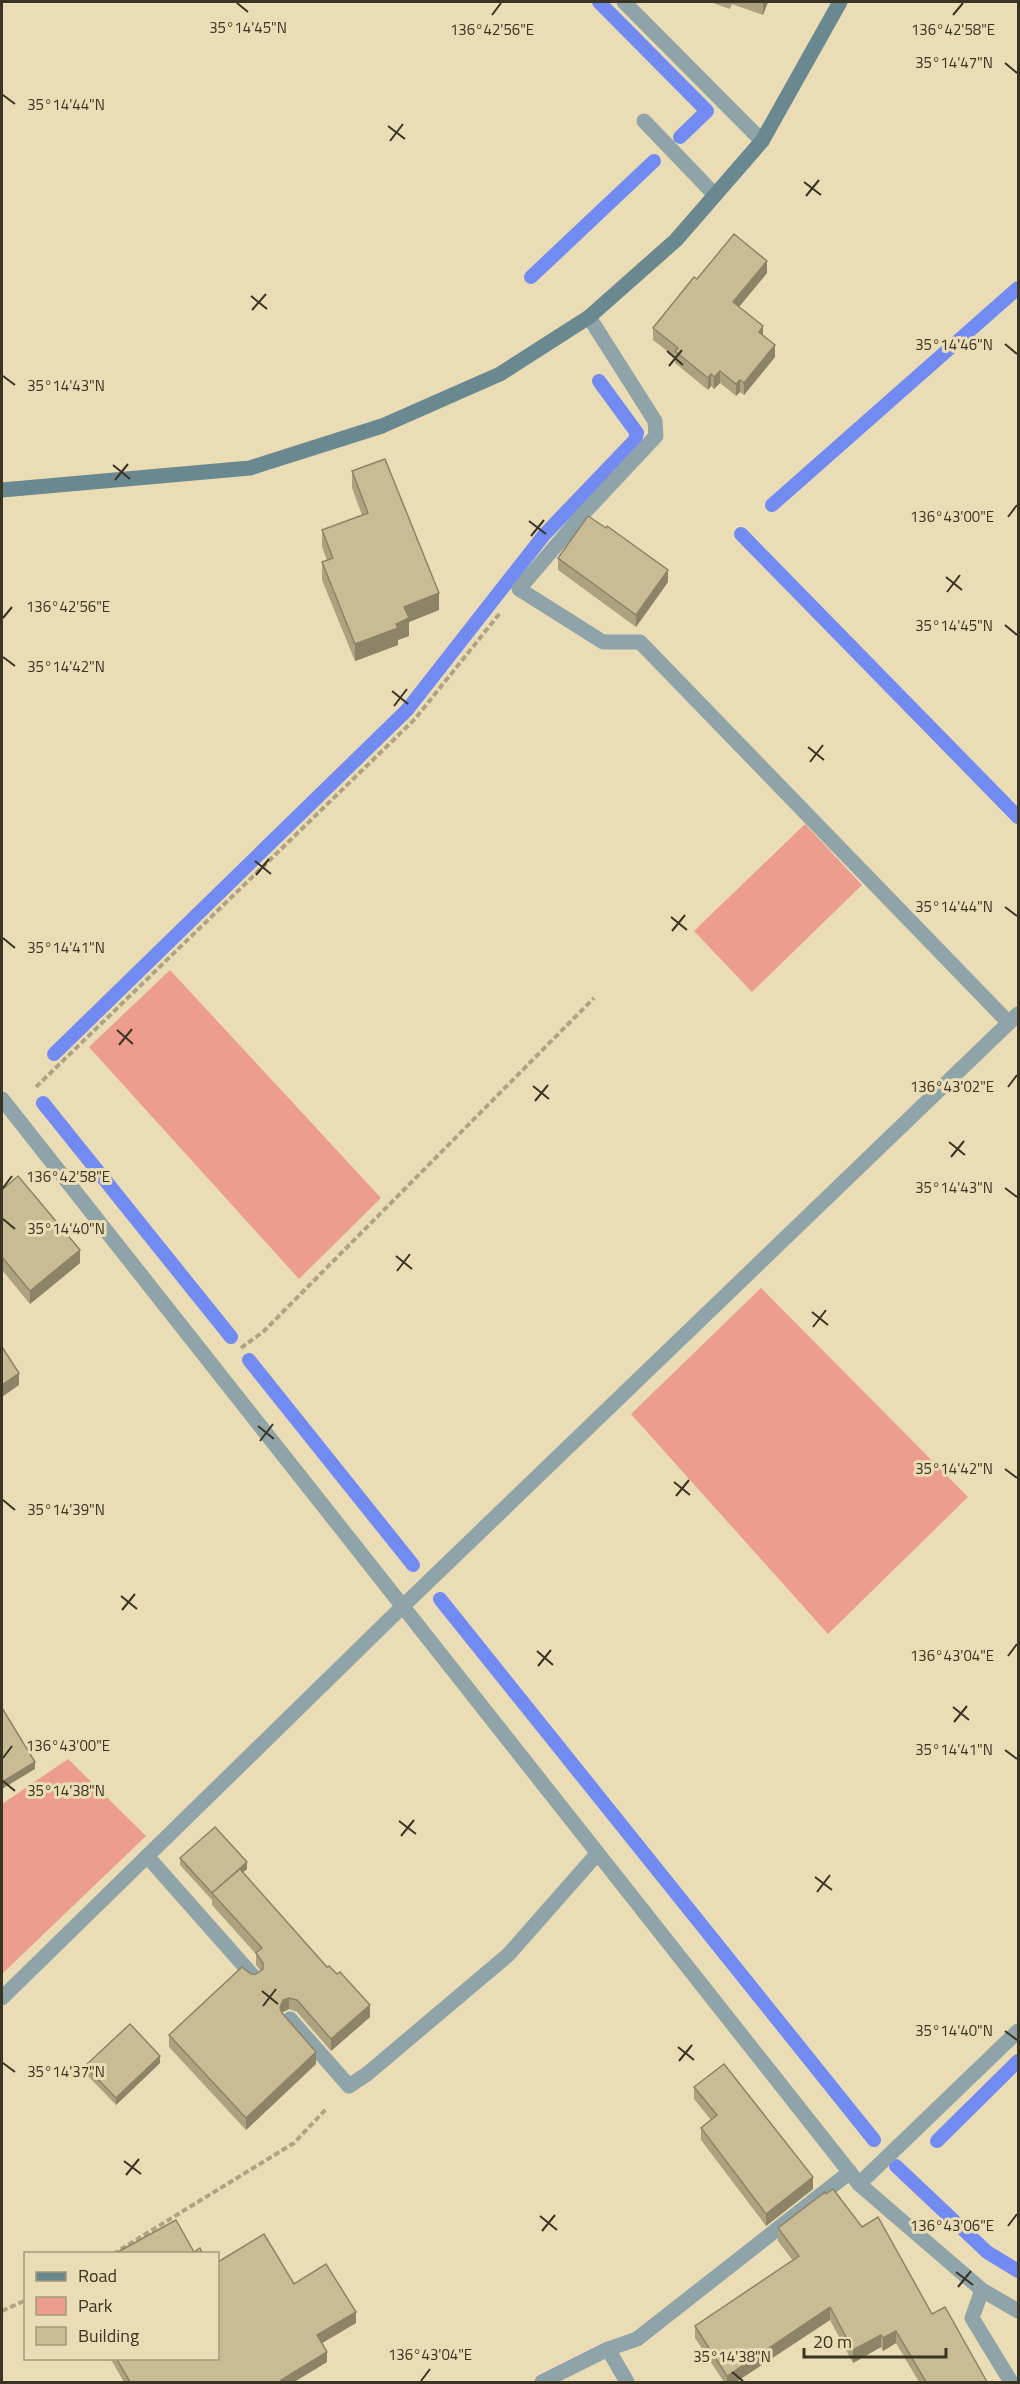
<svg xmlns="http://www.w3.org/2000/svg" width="1020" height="2384" font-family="'Titillium Web',sans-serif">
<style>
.green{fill:#ed9d8e}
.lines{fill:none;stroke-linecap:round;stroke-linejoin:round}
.stream{stroke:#728bf2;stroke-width:14}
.path{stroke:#afa384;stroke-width:4;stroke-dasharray:6 3;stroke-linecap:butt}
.lane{stroke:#8fa4a8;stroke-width:15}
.street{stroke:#8fa4a8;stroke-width:15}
.secondary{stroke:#69888f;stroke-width:15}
.wall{fill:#ada280}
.shaded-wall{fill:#8d8468}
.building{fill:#c9bc95;stroke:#8d8468;stroke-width:1.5}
.ticks{fill:none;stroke:#3a3424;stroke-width:2}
.ticks-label{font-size:15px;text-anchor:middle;fill:#3a3424;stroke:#eadcb4;stroke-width:6;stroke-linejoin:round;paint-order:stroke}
</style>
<rect width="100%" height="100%" fill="#eadcb4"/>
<!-- green -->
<g class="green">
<polygon points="805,824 862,885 752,992 694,931"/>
<polygon points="170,970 381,1198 299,1279 89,1047"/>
<polygon points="761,1288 968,1497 828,1634 631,1414"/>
<polygon points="68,1759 146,1836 2,1974 2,1804"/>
</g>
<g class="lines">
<!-- stream -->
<g class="stream">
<polyline points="599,2 707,111 680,137"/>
<polyline points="531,277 654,161"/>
<polyline points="772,505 1018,288"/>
<polyline points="741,534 1018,817"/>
<polyline points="54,1054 407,710 544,535 635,440 637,433 599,381"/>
<polyline points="43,1103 231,1337"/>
<polyline points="249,1360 413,1565"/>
<polyline points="440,1599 874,2140"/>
<polyline points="937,2141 1018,2061"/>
<polyline points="896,2166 987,2252 1018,2271"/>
</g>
<!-- path -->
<g class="path">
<polyline points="36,1087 415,719 500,613"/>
<polyline points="241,1348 264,1331 594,998"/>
<polyline points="113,2254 294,2143 327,2108"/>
<polyline points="2,2311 26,2300"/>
</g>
<!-- lane -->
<g class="lane">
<polyline points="644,121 715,195"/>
<polyline points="589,317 655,421 656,436 583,514 519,589 603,642 640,642 1009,1023"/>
<polyline points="147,1856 254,1977"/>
<polyline points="290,2019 349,2086 367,2074 508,1955 597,1854"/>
</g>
<!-- street -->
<g class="street">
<polyline points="624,2 762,141"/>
<polyline points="2,1099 859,2184 982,2290 1018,2311"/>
<polyline points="2,1998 402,1607 1018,1014"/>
<polyline points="859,2184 1018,2031"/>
<polyline points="982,2290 972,2318 1011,2382"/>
<polyline points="608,2349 627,2382"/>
<polyline points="542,2382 608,2349 637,2339 850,2172"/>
</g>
<!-- secondary -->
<polyline class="secondary" points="2,490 250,468 382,426 500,374 589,317 676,240 762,141 840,2"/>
</g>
<!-- wall -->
<g class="wall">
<polygon points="710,2 768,2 763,15 732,4 730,9"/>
<polygon points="767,273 739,307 763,336 775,357 744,395 740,392 736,396 720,383 714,389 711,386 708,390 675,363 675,357 653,340 653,328 697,279"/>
<polygon points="352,471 439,610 409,622 409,636 398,640 398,645 355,661 322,580 322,562 327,560 322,547 322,530 362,515 352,488"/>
<polygon points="558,558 668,582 636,627 558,570"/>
<polygon points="2,1190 80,1263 30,1304 2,1270"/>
<polygon points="180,1858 247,1869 243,1872 370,2017 331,2051 297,2012 289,2009 283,2012 283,2013 316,2064 246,2130 169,2047 169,2035 251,1974 256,1974 261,1971 256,1965 256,1954 212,1905 212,1900 180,1865"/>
<polygon points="160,2063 116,2105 85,2073 85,2066"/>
<polygon points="694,2087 813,2189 766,2226 701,2140 701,2128 711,2120 694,2099"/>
<polygon points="862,2227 987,2382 919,2382 896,2343 883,2351 881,2347 853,2363 830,2320 736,2382 724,2382 695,2338 695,2326 793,2261 778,2241 778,2228"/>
<polygon points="294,2284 356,2323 322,2343 327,2362 294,2382 124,2382 110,2358 218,2358"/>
</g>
<!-- shaded-wall -->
<g class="shaded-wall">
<polygon points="763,2 768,2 763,15"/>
<polygon points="767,261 767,273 733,314 733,302"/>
<polygon points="763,326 763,338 759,332"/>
<polygon points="775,345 775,357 744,395 744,383"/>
<polygon points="720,371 720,383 714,389 714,377"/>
<polygon points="711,374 711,386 708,390 708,378"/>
<polygon points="740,380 740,392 736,396 736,384"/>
<polygon points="668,570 668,582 636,627 636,615"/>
<polygon points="439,593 439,610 409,622 409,636 398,640 398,645 355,661 355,644 396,624 404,607"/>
<polygon points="80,1250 80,1263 30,1304 30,1291"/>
<polygon points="19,1373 19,1385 2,1397 2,1385"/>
<polygon points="35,1762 35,1769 2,1789 2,1782"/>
<polygon points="247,1862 247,1869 216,1897 212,1893 212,1900 212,1893"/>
<polygon points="289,1998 289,2009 283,2012 280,2020 280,2008 283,2000"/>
<polygon points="370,2005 370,2017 331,2051 331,2039"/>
<polygon points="316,2052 316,2064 246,2130 246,2118"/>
<polygon points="160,2056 160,2063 116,2105 116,2098"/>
<polygon points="813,2177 813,2189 766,2226 766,2214"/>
<polygon points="830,2307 830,2320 736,2382 727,2382 727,2376"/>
<polygon points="356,2312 356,2323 317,2346 317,2335"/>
<polygon points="896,2331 896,2343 883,2351 883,2338"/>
<polygon points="881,2335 881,2347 853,2363 853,2350"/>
<polygon points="327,2352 327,2362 294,2382 281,2382 281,2380"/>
</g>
<!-- building -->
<g class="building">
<polygon points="734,234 767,261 733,302 763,326 759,332 775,345 744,383 740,380 736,384 720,371 714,377 711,374 708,378 675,351 678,348 653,328 694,277 697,279"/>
<polygon points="385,459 439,593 404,607 409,618 396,624 398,628 355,644 322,562 333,558 322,530 368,513 352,471"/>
<polygon points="588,516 606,528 607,526 668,570 636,615 558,558"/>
<polygon points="18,1176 80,1250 30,1291 2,1257 2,1190"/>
<polygon points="2,1347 19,1373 2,1385"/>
<polygon points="2,1708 35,1762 2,1782"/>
<polygon points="215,1827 247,1862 212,1893 180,1858"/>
<polygon points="240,1869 327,1967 329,1966 337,1974 340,1972 370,2005 331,2039 297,2000 289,1998 283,2000 280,2008 282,2013 316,2052 246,2118 169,2035 242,1967 251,1974 256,1974 263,1969 263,1963 256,1953 262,1948 212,1893"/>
<polygon points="130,2024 160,2056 116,2098 85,2066"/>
<polygon points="724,2064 813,2177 766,2214 701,2128 717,2115 694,2087"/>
<polygon points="833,2189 862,2227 878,2217 932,2314 945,2307 987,2382 926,2382 896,2331 883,2338 881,2335 853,2350 830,2307 727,2376 695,2326 799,2256 778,2228 825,2192 826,2194"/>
<polygon points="176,2220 194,2252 200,2248 202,2253 116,2253"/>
<polygon points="264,2234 294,2284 326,2264 356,2312 317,2335 327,2352 281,2380 282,2382 130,2382 116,2358 218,2358 218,2262"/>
</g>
<!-- ticks -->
<path class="ticks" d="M237,3L248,12M492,15L501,3M953,15L963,3M1005,63L1017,73M3,95L15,104M388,126L405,139M390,141L403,124M804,182L821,195M806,196L819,180M251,296L267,309M252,310L266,294M1005,344L1017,354M667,351L683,365M669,366L682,350M3,376L15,385M113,465L130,479M115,480L128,464M1008,517L1017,505M529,521L546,534M531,536L544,520M946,577L962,590M947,592L960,575M3,618L12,607M1005,625L1017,635M3,657L15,666M392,691L408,704M394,706L407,689M808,747L824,760M810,762L823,745M255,861L271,874M256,875L269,859M1005,907L1017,916M671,917L687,930M672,931L685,915M3,938L15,948M117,1030L133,1044M119,1045L132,1029M533,1086L549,1099M1008,1087L1017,1075M535,1101L548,1085M949,1142L965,1155M951,1157L964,1141M3,1188L12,1176M1005,1188L1017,1197M3,1219L15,1229M396,1256L412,1269M397,1271L410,1254M812,1312L828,1325M813,1327L826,1310M258,1426L274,1439M260,1441L273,1424M1005,1469L1017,1478M674,1482L690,1495M676,1496L689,1480M3,1500L15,1510M121,1596L137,1609M122,1610L135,1594M537,1651L553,1665M1008,1656L1017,1644M538,1666L551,1650M953,1707L969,1720M954,1722L967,1706M1005,1750L1017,1759M3,1758L12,1746M3,1781L15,1791M399,1821L416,1834M401,1836L414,1820M815,1877L832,1890M817,1892L830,1875M262,1991L278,2004M263,2006L276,1989M1005,2031L1017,2040M678,2047L694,2060M679,2061L692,2045M3,2063L15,2072M124,2161L141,2174M126,2175L139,2159M540,2216L557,2230M1008,2226L1017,2214M542,2231L555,2215M956,2272L973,2285M958,2287L971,2271M732,2372L743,2381M421,2381L430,2369"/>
<g class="ticks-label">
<text x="248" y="33">35°14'45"N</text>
<text x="492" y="35">136°42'56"E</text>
<text x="953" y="35">136°42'58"E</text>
<text x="954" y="68">35°14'47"N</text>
<text x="66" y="110">35°14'44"N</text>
<text x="954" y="350">35°14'46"N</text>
<text x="66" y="391">35°14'43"N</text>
<text x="952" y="522">136°43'00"E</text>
<text x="68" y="612">136°42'56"E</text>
<text x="954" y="631">35°14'45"N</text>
<text x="66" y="672">35°14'42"N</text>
<text x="954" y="912">35°14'44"N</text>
<text x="66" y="953">35°14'41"N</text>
<text x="952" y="1092">136°43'02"E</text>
<text x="68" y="1182">136°42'58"E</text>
<text x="954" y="1193">35°14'43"N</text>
<text x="66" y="1234">35°14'40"N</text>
<text x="954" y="1474">35°14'42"N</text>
<text x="66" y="1515">35°14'39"N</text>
<text x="952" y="1661">136°43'04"E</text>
<text x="68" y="1751">136°43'00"E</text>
<text x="954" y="1755">35°14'41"N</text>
<text x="66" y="1796">35°14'38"N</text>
<text x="954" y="2036">35°14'40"N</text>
<text x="66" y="2077">35°14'37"N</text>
<text x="952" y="2231">136°43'06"E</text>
<text x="430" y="2360">136°43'04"E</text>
<text x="732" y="2362">35°14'38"N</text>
</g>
<!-- border -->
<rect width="1020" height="2384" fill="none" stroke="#3a3424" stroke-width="6"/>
<!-- legend -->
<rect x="24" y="2252" width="195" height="108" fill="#eadcb4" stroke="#a4997a" stroke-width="1.5"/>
<rect x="36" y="2272" width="30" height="9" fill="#69888f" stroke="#a4997a" stroke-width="1.5"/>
<text x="78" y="2282" font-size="18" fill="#3a3424">Road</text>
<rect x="36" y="2297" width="30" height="18" fill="#ed9d8e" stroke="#a4997a" stroke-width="1.5"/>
<text x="78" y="2312" font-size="18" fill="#3a3424">Park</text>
<rect x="36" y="2327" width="30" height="18" fill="#c9bc95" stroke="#a4997a" stroke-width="1.5"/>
<text x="78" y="2342" font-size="18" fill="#3a3424">Building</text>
<!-- scale -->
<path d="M804 2348v9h142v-9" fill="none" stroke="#3a3424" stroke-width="3"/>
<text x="813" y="2348" font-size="18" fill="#3a3424" stroke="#eadcb4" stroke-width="4.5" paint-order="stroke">20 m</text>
</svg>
